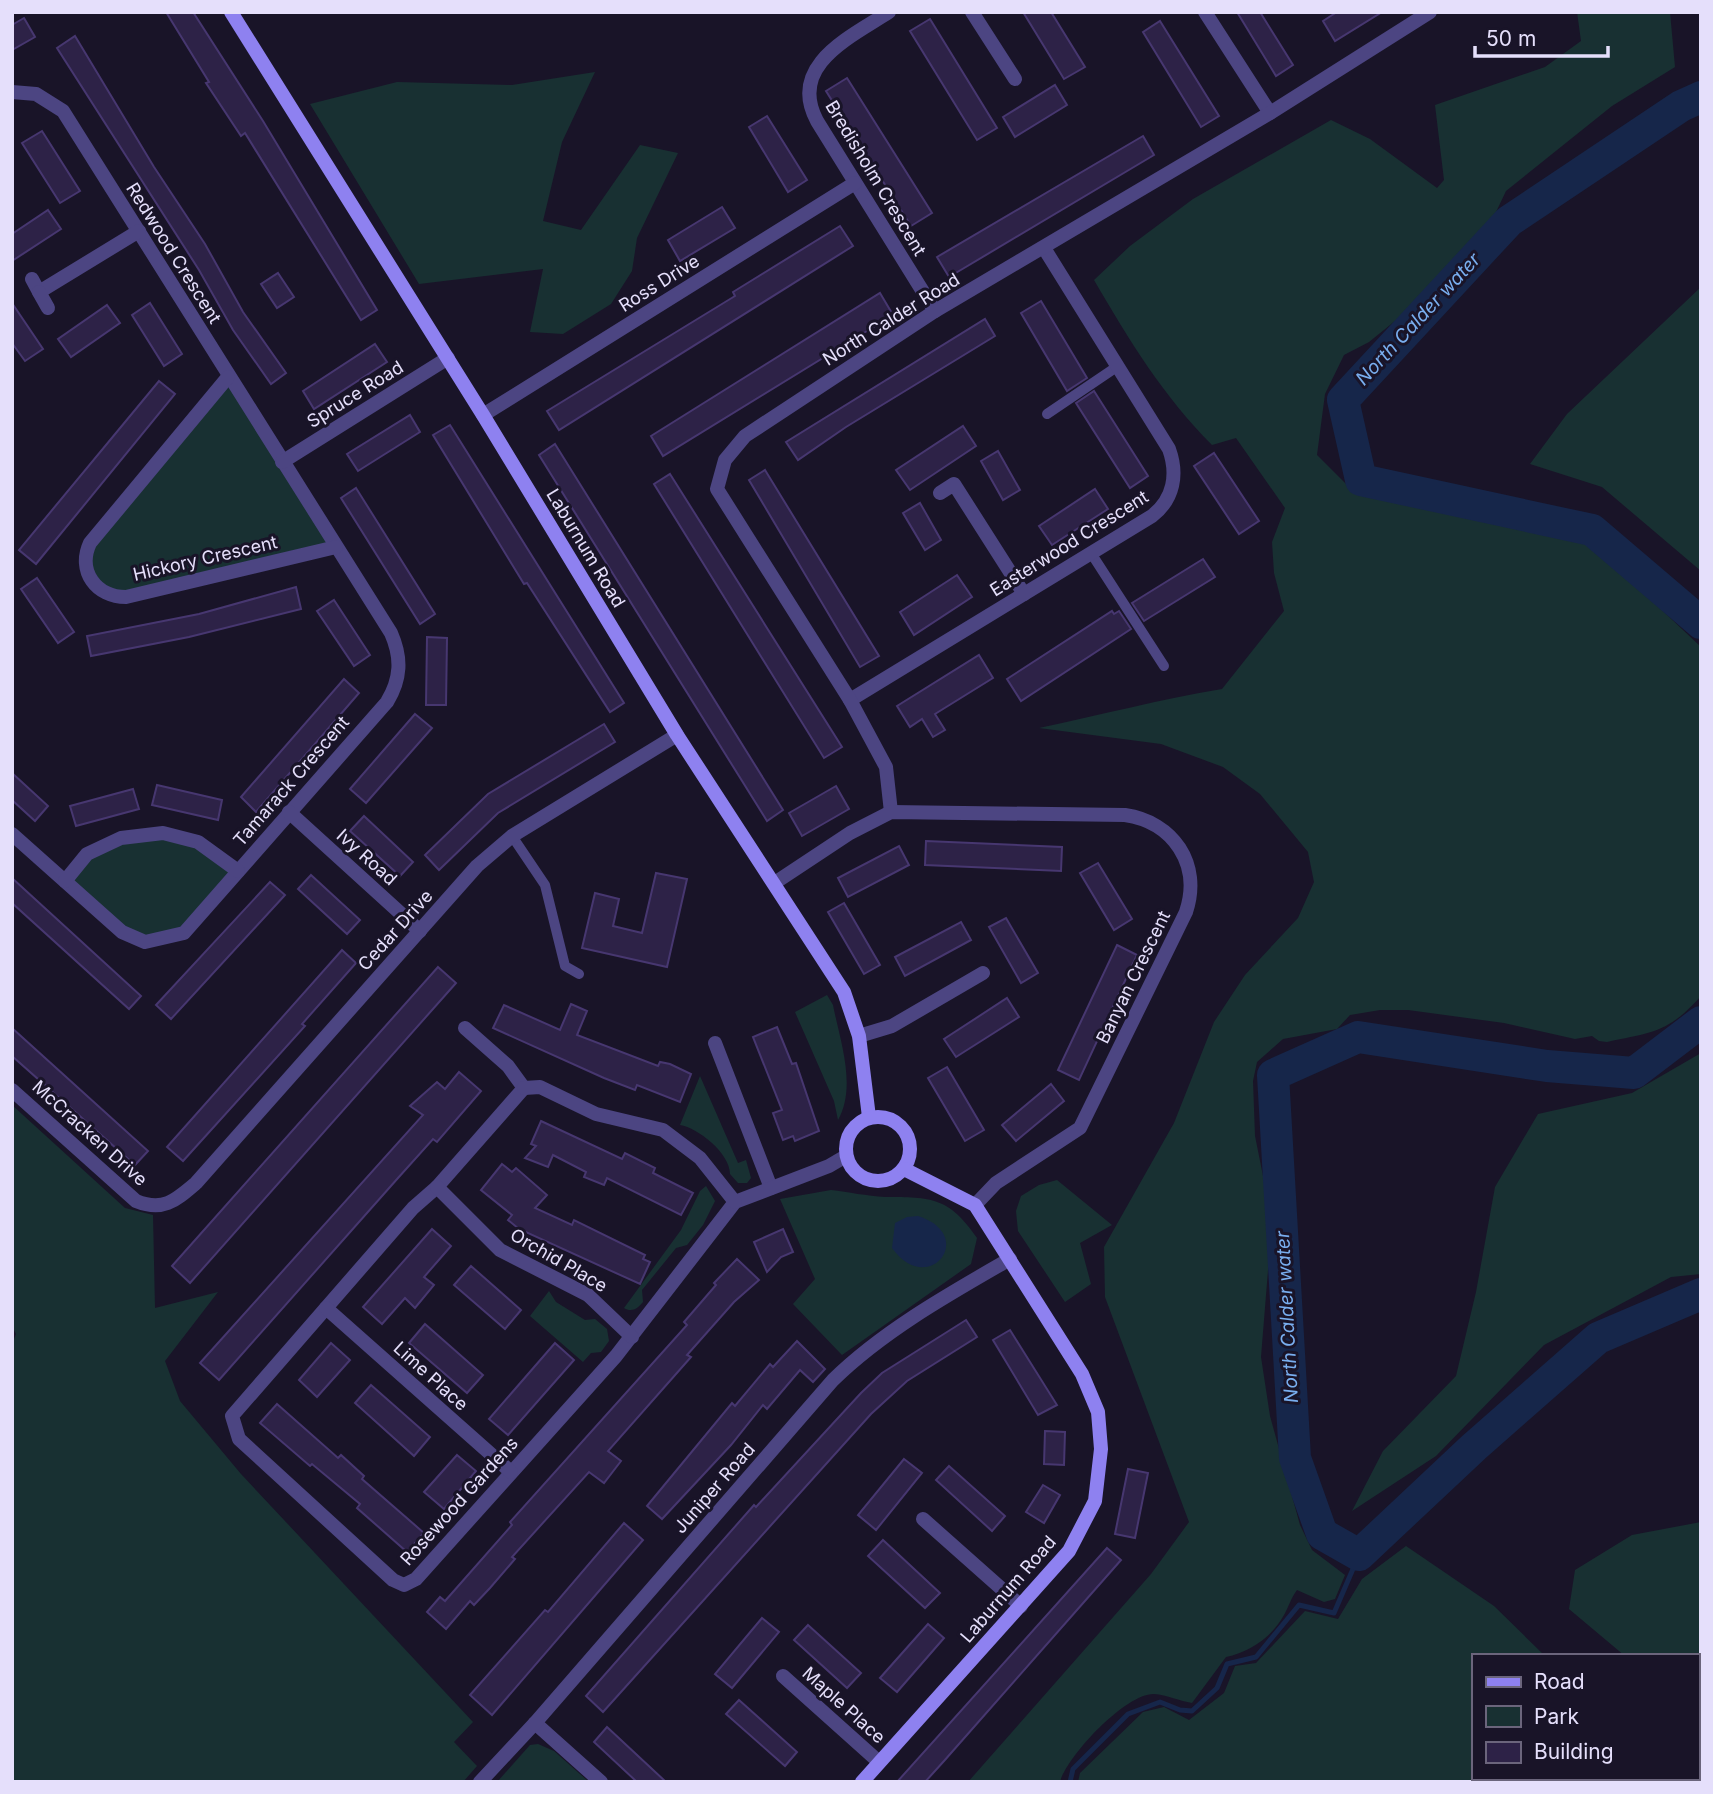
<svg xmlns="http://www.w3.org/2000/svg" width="1713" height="1794" font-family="Inter,sans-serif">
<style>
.green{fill:#183032}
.water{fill:#16264a}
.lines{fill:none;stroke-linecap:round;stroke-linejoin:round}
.stream{stroke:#16264a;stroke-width:5}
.river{stroke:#16264a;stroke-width:32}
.building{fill:#2d2247;stroke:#473770;stroke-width:2}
.lane{stroke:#4c4582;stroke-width:10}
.street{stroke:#4c4582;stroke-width:14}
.secondary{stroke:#8e81f0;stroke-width:14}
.labels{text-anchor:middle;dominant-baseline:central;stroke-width:6;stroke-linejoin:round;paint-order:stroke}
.street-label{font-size:18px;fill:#e5dffb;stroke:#191428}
.water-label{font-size:19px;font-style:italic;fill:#79aeef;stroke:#191428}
</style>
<rect width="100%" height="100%" fill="#191428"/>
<!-- green -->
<g class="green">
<path d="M1577,12H1670L1675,67L1612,106L1506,191L1487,231L1400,317L1369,342L1344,355L1325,394L1317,455L1347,485L1494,518L1593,545L1701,647V996C1668,1033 1653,1032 1607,1042L1599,1041L1592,1036L1575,1039L1504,1023L1408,1010H1380L1350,1015L1337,1029L1283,1039L1257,1062L1253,1081L1255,1136L1272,1221L1261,1357L1270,1416L1300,1525L1312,1550L1345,1575L1335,1599L1324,1602L1297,1590C1291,1598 1289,1606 1284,1615C1272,1637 1250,1652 1226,1657L1192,1703C1180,1701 1167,1695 1154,1694C1126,1693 1067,1756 1060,1782H968L1151,1574L1189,1522L1105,1297L1104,1247L1174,1123L1214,1022L1245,975L1298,918L1314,882L1308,852L1260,794L1223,767L1161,744L1039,728C1101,715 1161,699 1222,689L1284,611L1274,573L1272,542L1285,508L1236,438L1212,445C1163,396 1129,340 1094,280L1130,246L1193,199L1331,120L1370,139L1437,188L1444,180L1435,105L1545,67L1581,41Z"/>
<polygon points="595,72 562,142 543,221 581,230 640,145 678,153 637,238 632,271 611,304 563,334 530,332 543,269 419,284 310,104 397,82 512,85"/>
<polygon points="1701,287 1701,571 1602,487 1530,464 1567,414"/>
<polygon points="228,377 336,547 109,595 85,557"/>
<polygon points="163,833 198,842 238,871 184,933 146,942 65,881 87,854"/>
<path d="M827,995L833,1005C840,1041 857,1086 838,1120L834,1101L795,1012Z"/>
<polygon points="1701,1053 1701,1274 1671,1277 1544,1345 1436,1456 1352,1511 1383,1451 1456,1376 1476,1292 1495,1187 1538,1114 1632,1093"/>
<path d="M700,1076L738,1163L746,1160L751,1178L747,1183H738L730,1174C730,1153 698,1128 680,1125Z"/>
<polygon points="12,1105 125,1208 153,1215 155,1308 218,1292 165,1361 180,1401 241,1474 473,1722 454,1742 477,1766 463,1782 12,1782 12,1344 16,1334 12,1326"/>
<polygon points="1057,1180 1112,1225 1080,1243 1091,1284 1065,1302 1018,1231 1016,1211 1021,1196 1039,1185"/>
<path d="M706,1186L715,1201L703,1225L687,1245L676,1248L642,1290L643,1302C638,1308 632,1313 624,1308L681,1230L700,1191Z"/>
<path d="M831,1190C848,1192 867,1196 885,1197C931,1197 949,1197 977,1238L971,1264L842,1355L793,1304L815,1279L780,1199Z"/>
<polygon points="549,1291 556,1302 585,1320 595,1319 607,1329 609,1341 601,1352 591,1353 583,1362 530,1316"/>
<polygon points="1701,1522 1701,1672 1697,1671 1697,1656 1625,1656 1569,1609 1575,1570 1632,1535"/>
<polygon points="1406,1546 1494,1606 1545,1656 1473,1656 1473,1778 1574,1778 1575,1782 1078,1782 1080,1773 1143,1712 1164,1707 1189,1720 1224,1693 1235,1666 1256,1663 1305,1611 1338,1619 1362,1579"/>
<polygon points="538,1744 554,1751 589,1782 497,1782 530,1745"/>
</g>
<!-- water -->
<path class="water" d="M918,1216C978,1235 929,1299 892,1248L895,1223L907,1217Z"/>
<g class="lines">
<!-- stream -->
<polyline class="stream" points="1070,1782 1073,1769 1128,1714 1160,1702 1180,1710 1192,1711 1217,1688 1227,1664 1256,1657 1299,1605 1334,1613 1359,1555"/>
<!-- river -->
<g class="river">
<polyline points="1701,97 1681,106 1509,221 1343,400 1361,480 1592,530 1701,623"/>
<polyline points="1701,1022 1634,1073 1547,1066 1358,1037 1273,1075 1295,1458 1322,1534 1359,1555 1474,1447 1598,1338 1701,1294"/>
</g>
</g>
<!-- building -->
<g class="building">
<polygon points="166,12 193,12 263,121 377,310 361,320 245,133 241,136 206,83 209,82"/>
<polygon points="1023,12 1051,12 1085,67 1064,79"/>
<polygon points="1237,12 1260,12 1293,65 1276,76"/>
<polygon points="1337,12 1382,12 1335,41 1323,21"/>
<polygon points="24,18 35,37 12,50 12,25"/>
<polygon points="930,19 997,128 977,140 910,31"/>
<polygon points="1160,21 1219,116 1201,127 1143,32"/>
<polygon points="75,36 154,167 205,244 243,312 286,373 271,384 233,330 199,270 57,48"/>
<polygon points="847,78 932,213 911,226 826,91"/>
<polygon points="1055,85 1067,105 1015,137 1003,117"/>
<polygon points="767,116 807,180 788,192 749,127"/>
<polygon points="42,131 80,191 60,203 22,143"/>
<polygon points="1143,136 1154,155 949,277 937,257"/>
<polygon points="722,207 735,228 680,261 668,240"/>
<polygon points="48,210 61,229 12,261 12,234"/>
<polygon points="840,226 853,246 559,430 547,411 735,296 733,292"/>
<polygon points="278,273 294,297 277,308 261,284"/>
<polygon points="880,293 893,315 663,456 651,436"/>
<polygon points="1041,301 1087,378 1067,391 1021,313"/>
<polygon points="12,303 43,349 25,361 12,343"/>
<polygon points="150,303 182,354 164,366 132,315"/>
<polygon points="107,305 120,323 71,357 58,339"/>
<polygon points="985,319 995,336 846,427 798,460 786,442"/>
<polygon points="375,344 387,362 314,409 303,391"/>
<polygon points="159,381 175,394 36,564 19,550"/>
<polygon points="1094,391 1148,476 1130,488 1076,403"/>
<polygon points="410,415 420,432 358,471 347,454"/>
<polygon points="450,425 624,703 610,712 527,583 524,584 433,435"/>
<polygon points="963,426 976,446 910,490 896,470"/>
<polygon points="555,444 783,810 767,821 539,455"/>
<polygon points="998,451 1020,490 1003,500 981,461"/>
<polygon points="1214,453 1259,521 1239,534 1194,466"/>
<polygon points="765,470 879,656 860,667 749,480"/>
<polygon points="670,474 842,747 824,758 654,484"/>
<polygon points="356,488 435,614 420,624 341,498"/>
<polygon points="1095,489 1108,509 1052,545 1039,526"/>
<polygon points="920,503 941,540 925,550 903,513"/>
<polygon points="1203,559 1215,577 1144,621 1132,603"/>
<polygon points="957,575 972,597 914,635 900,612"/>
<polygon points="37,578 74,632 58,643 21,589"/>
<polygon points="296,587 301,609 189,637 91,656 87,636 199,614"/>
<polygon points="334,600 370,655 354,666 317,611"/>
<polygon points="1112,611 1114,614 1119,611 1131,629 1021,701 1007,679"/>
<polygon points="427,637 447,638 446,705 426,705"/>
<polygon points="979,655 993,678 935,714 945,730 933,737 922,719 910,727 897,706"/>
<polygon points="344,679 359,693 256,812 241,797"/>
<polygon points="415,714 432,728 366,803 350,789"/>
<polygon points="604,724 615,742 498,813 439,870 425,855 488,794"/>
<polygon points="12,773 48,806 35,821 12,800"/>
<polygon points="157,785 222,800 218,820 152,805"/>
<polygon points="836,786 849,809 802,836 789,813"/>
<polygon points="133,789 139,809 76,826 70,806"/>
<polygon points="364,816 413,862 400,876 350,831"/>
<polygon points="926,841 1062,847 1061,871 925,865"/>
<polygon points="899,846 909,865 848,897 838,878"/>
<polygon points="1098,863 1132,919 1114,930 1080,873"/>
<polygon points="656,873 687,879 667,967 582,948 595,893 619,899 613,926 642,933"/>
<polygon points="311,875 360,920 347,934 298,889"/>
<polygon points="12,878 141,996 129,1009 12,903"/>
<polygon points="270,882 285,895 171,1019 156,1005"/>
<polygon points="844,903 880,965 864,974 828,912"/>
<polygon points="1006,918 1038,973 1021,983 989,927"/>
<polygon points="961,922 971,940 905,976 895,957"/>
<polygon points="1117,945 1137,955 1079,1080 1058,1070"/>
<polygon points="342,950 356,963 302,1024 305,1026 183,1161 167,1147"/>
<polygon points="438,967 456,983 190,1283 172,1266"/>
<polygon points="1007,998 1019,1017 956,1057 944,1039"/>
<polygon points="571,1004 587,1011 577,1035 658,1066 660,1062 670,1064 691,1074 680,1102 637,1085 635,1090 604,1078 493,1028 504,1005 560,1030"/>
<polygon points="777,1027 792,1064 796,1063 819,1131 795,1141 793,1136 783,1140 773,1113 782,1110 753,1037"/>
<polygon points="12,1028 148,1151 135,1165 12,1056"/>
<polygon points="947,1067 984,1130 965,1141 928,1078"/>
<polygon points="459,1072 481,1091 437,1142 433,1139 398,1178 219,1380 200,1363 423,1115 410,1106 437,1082 445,1089"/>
<polygon points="1051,1084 1064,1101 1016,1141 1002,1125"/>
<polygon points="541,1121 622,1159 625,1153 655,1168 653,1173 693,1193 681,1215 607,1178 604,1185 584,1177 586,1172 553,1155 548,1167 525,1158 536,1146 531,1144"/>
<polygon points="502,1164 512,1172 516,1168 547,1195 535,1208 572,1225 574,1220 645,1255 643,1259 650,1262 640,1284 519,1229 508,1220 512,1215 481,1190"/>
<polygon points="432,1229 451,1246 424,1277 434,1285 415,1308 405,1298 382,1324 363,1307"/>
<polygon points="783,1229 793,1252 781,1257 767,1272 754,1242"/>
<polygon points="737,1259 759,1280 734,1302 687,1355 691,1357 608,1451 621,1461 604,1483 589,1472 512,1557 515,1559 490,1588 474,1605 470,1601 446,1629 427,1612 440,1597 445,1601 512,1525 510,1522 687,1325 684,1322 716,1285 714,1283"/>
<polygon points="471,1266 521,1310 505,1329 454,1285"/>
<polygon points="966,1320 977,1337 907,1381 871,1414 603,1712 586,1696 754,1505 756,1507 861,1393 882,1373"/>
<polygon points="425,1324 483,1375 467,1393 409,1343"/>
<polygon points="1010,1330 1057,1405 1038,1415 993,1340"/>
<polygon points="797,1341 825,1369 813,1382 800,1370 767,1409 763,1405 731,1445 662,1519 647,1506 732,1403 735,1406 770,1364 773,1367"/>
<polygon points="331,1343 350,1360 317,1397 299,1380"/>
<polygon points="555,1343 574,1360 508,1435 489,1419"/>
<polygon points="371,1385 430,1437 414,1456 355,1403"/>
<polygon points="277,1404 338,1458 341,1455 364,1476 362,1479 424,1533 407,1552 357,1508 360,1504 312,1464 310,1466 260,1423"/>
<polygon points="1045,1431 1065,1432 1064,1465 1044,1464"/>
<polygon points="457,1455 476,1471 444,1509 424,1492"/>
<polygon points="904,1459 922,1473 876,1530 858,1515"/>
<polygon points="949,1466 1005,1516 992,1531 936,1480"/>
<polygon points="1128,1469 1148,1473 1135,1538 1115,1534"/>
<polygon points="1043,1485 1060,1495 1044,1523 1026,1512"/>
<polygon points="624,1523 643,1540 492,1715 470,1695 545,1610 548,1612"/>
<polygon points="883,1540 940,1593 925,1608 868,1556"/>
<polygon points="1107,1548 1121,1560 944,1761 925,1782 897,1782"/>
<polygon points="762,1618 779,1632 732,1688 715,1674"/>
<polygon points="928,1624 944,1638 897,1692 880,1678"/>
<polygon points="808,1625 861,1673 847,1688 794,1640"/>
<polygon points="739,1700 797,1752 785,1766 726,1714"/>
<polygon points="607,1727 666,1782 637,1782 594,1742"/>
</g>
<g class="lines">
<!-- lane -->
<g class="lane">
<polyline points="1047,414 1118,366"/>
<polyline points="1091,553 1164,666"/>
<polyline points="512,836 545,885 565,966 579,974"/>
</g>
<!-- street -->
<g class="street">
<path d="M889,12C851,37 787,65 817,121L935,311"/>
<polyline points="972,12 1015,79"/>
<polyline points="1205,12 1270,113"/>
<path d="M12,92L36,94L63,111L391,633C402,658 401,679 387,702L184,933L145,942L122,932L12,834"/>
<polyline points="32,279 39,292 139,231"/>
<polyline points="39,292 48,308"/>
<path d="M228,377L90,543C77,571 96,597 126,597L336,547"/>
<polyline points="483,415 855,183"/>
<polyline points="282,462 448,358"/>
<polyline points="940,493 954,484 1024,594"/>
<path d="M850,700L1152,516C1174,499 1178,474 1169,449L1044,248"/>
<polyline points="289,812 420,931"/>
<polyline points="891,812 886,767 850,700 717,489 725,460 745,436 935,311 1270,113 1430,12"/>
<polyline points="65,881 87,854 121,838 163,833 198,842 238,871"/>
<path d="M776,882L850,833L891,812L1125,815C1173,822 1202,864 1186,912L1080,1128L996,1183L975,1205"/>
<polyline points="465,1028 508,1066 524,1088"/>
<polyline points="859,1036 892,1026 983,973"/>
<polyline points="715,1043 771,1188"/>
<polyline points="524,1088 437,1187 413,1208 232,1416 239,1439 393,1580 404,1585 416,1579 616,1356 735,1202 829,1166 846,1156"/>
<polyline points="524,1088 540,1087 596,1114 663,1130 700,1158 735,1202"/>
<path d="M12,1090L136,1201C163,1212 175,1201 196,1183L477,866L512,836L677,735"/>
<polyline points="437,1187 500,1250 588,1295 632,1337"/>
<polyline points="326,1308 511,1472"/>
<polyline points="923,1519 1021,1606"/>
<polyline points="783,1676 879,1762"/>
<polyline points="535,1723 601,1782"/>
<path d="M480,1782L535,1723L833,1380C883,1331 949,1294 1010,1259"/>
</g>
<!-- secondary -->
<g class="secondary">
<polyline points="231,12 483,415 677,735 844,992 859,1036 869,1117"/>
<circle cx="878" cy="1149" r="32"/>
<polyline points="862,1782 1069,1551 1095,1501 1101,1449 1098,1412 1082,1374 975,1205 904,1169"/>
</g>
</g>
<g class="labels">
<!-- street labels -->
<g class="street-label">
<text transform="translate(876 178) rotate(59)">Bredisholm Crescent</text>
<text transform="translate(174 253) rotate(58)">Redwood Crescent</text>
<text transform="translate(659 283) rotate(-32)">Ross Drive</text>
<text transform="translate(891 319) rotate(-32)">North Calder Road</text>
<text transform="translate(355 394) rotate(-32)">Spruce Road</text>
<text transform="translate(1069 543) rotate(-32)">Easterwood Crescent</text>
<text transform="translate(586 548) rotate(59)">Laburnum Road</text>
<text transform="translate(205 558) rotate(-13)">Hickory Crescent</text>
<text transform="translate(291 781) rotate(-49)">Tamarack Crescent</text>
<text transform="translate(367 857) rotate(42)">Ivy Road</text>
<text transform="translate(395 930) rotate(-48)">Cedar Drive</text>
<text transform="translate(1133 977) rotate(-64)">Banyan Crescent</text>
<text transform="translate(90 1133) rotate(42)">McCracken Drive</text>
<text transform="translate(559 1260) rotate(30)">Orchid Place</text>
<text transform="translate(431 1376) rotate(42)">Lime Place</text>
<text transform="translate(714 1488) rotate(-49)">Juniper Road</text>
<text transform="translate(459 1501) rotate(-48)">Rosewood Gardens</text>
<text transform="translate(1008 1589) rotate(-49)">Laburnum Road</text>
<text transform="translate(844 1705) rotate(42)">Maple Place</text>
</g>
<!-- water labels -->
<g class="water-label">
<text transform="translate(1418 319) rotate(-47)">North Calder water</text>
<text transform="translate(1287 1317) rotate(-93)">North Calder water</text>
</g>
</g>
<!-- border -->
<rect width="1713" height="1794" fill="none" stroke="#e5dffb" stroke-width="28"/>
<!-- legend -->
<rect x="1472" y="1654" width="228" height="126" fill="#191428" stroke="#6b657c" stroke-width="2"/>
<rect x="1486" y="1677" width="35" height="10" fill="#8e81f0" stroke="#6b657c" stroke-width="2"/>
<text x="1534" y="1689" font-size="21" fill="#e5dffb">Road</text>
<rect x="1486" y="1706" width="35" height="21" fill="#183032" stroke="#6b657c" stroke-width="2"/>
<text x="1534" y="1724" font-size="21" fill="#e5dffb">Park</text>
<rect x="1486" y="1742" width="35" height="21" fill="#2d2247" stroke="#6b657c" stroke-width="2"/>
<text x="1534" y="1759" font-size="21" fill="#e5dffb">Building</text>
<!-- scale -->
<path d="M1475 46v10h133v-10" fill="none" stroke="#e5dffb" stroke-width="3.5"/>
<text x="1486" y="46" font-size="21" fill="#e5dffb" stroke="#191428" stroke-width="5" paint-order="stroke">50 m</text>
</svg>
